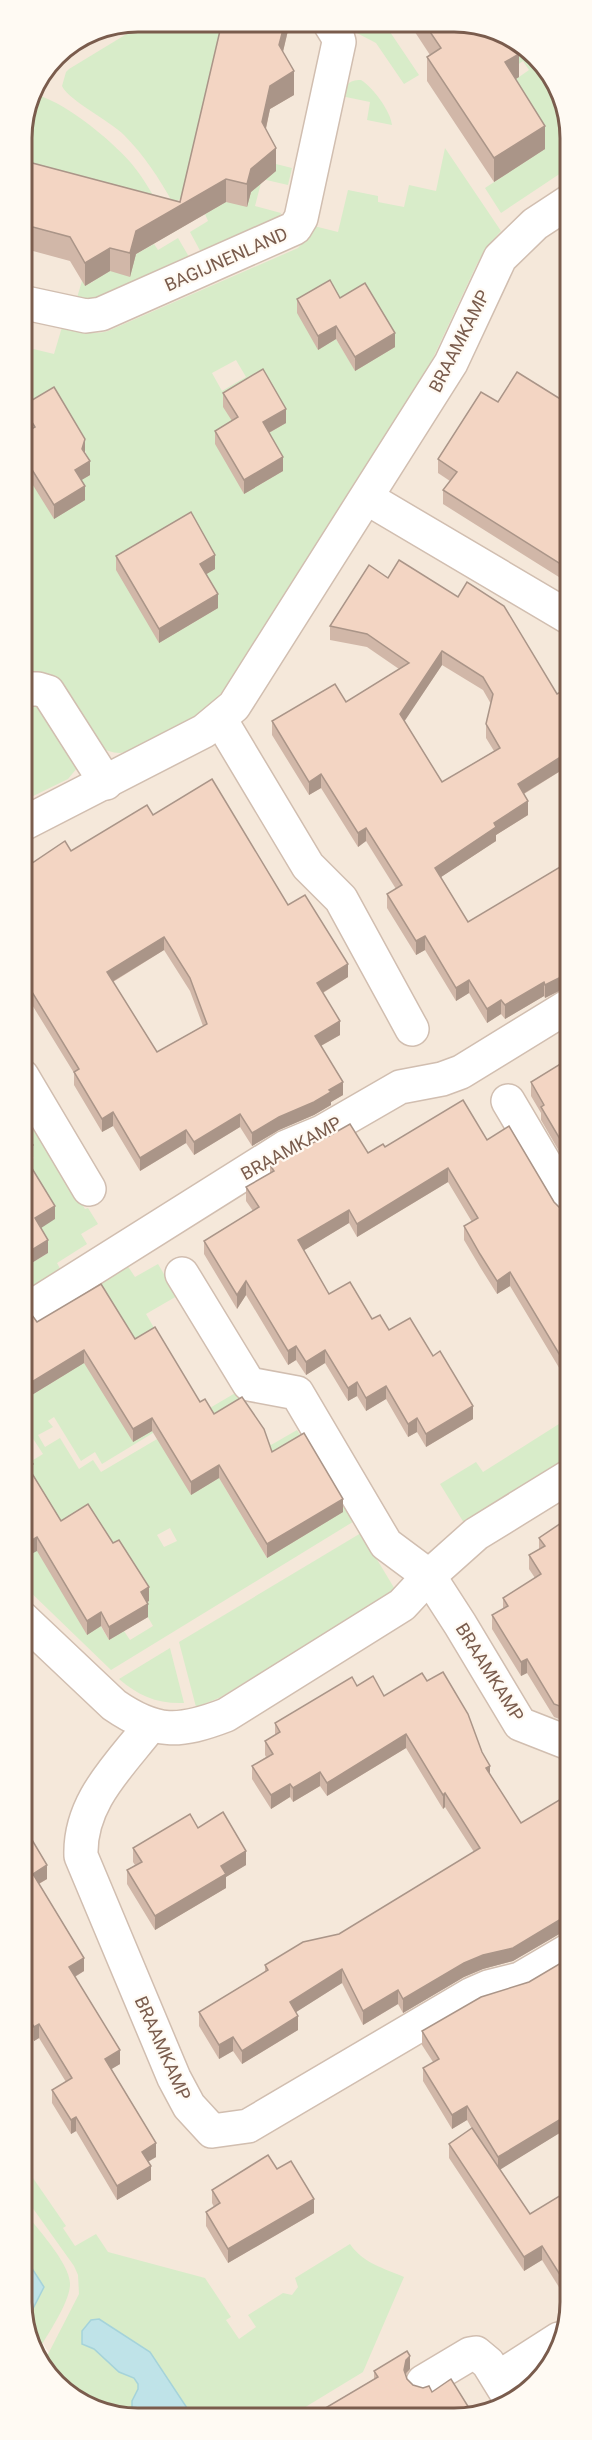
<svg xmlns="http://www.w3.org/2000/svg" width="592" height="2440" font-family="Roboto,sans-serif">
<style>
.residential{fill:#f5e8da}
.green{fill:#d8ecc9;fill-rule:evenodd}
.water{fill:#bfe3e8;stroke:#a5d3da;stroke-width:1.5}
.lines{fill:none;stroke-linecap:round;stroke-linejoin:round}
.street-casing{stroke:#d1beb0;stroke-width:36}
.street{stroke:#fff;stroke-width:33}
.wall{fill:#d1b7a8;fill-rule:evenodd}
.shaded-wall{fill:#aa9588}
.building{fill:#f3d5c3;stroke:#aa9588;stroke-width:1.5;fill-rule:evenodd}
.labels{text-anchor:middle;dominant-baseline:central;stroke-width:4.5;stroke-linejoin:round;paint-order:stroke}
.street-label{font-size:18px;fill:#7a5c4d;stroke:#fffaf3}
.rim{fill:none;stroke:#7a5c4d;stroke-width:3}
</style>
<rect width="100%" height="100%" fill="#fdf6ec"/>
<!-- residential -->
<polygon class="residential" points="137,21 478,23 537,55 570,122 571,2310 542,2380 470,2418 114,2417 75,2396 22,2309 21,130 30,92 55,55 93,30"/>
<!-- green -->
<g class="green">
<path d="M148,21L226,22L189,194L173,203C159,178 144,155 124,135C110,121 68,100 62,86L66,72L69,69Z"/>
<polygon points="362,23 384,23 419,75 404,84 376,43 355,32 353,29"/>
<path d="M110,26L51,62C63,44 90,30 110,26Z"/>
<path d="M486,28L537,55L570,122V167L501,213L485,188L544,149ZM523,61L529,70L519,77L513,68Z"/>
<path d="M361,80C373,87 391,112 392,125L367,120L370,102L341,96C346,85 348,80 361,80Z"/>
<path d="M30,93C62,99 110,139 131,163C143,177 152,194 162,210L21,183V130Z"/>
<path d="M445,148L501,231L486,248L477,264L426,373L239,669C231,679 224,690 216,699C199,718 146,750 120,753C112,753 105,750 98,746L59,678L21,677V466L75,484L86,452L82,447L35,441L21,449V346L54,354L62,327C79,331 91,336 108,331L298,248L307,238L310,225L338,232L348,190L378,196V202L404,207L409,185L436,191ZM365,297L355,370L336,339ZM236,360L246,377L222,391L212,373Z"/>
<polygon points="272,163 292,168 288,185 262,179 255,206 281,213 279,219 204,258 190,232 208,221 205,214 226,202 255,174 269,177 271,175"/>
<polygon points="178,238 192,262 104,300 76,301 82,281 91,283 94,281 98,268 136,254 154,244 158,250"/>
<polygon points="570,240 570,272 560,253 563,245"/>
<polygon points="21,698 35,699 77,768 68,779 21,802"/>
<polygon points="22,1107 85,1209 88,1208 98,1224 81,1234 87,1244 57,1263 65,1278 22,1304 22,1269 48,1253 22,1166 34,1158 28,1148 22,1152"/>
<path d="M125,1262L135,1277L158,1264L177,1296L146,1314L199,1405L102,1464L95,1452L81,1461L54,1417L48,1421L53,1427L38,1435L45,1447L60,1438L79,1469L93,1460L101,1472L237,1392L271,1445L297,1430L356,1520L111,1670L22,1584V1559L50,1542L109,1640L124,1631L130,1640L153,1626L141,1605L148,1600L60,1534L25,1465L43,1454L32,1437L22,1443V1401L59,1378L51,1365L135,1352L22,1324ZM214,1428L275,1464L267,1558L219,1478ZM170,1528L177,1541L164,1547L157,1535Z"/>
<polygon points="570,1417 570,1457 464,1523 440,1484 476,1462 483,1472"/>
<polygon points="361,1533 396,1591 219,1698 196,1707 179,1642"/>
<path d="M170,1648L184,1703C157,1704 139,1696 119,1679Z"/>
<path d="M22,2162L66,2226L63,2228L75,2246L96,2234L108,2252L205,2278L231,2317L226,2320L239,2339L256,2327L248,2315L283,2293L292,2295L298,2287L295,2278L350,2244C363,2263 383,2268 404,2277L363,2372L289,2417H193L150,2352L99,2319L91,2320L82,2331V2344L94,2349L119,2372L134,2378L138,2384V2389L132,2401V2417H114L55,2385L45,2360L79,2294L78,2275L74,2266L22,2193Z"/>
<path d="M22,2209C35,2226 69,2262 70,2283C71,2301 47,2335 38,2351L25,2324L44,2287L22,2253Z"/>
</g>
<!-- water -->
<g class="water">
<polygon points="22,2253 44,2287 25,2324 22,2318"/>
<polygon points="99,2319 150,2352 193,2417 132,2417 132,2401 138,2389 138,2384 134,2378 119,2372 94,2349 82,2344 82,2331 91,2320"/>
</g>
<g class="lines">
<defs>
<g id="street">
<polyline points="21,302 86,316 101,314 295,228 301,218 339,42 337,35 329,22"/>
<polyline points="367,498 570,618"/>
<polyline points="21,689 38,689 48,692 106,783"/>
<polyline points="220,719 308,866 341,899 412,1029"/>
<polyline points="21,825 204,731 234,706 451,363 500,258 535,224 570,201"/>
<polyline points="22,1076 89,1189"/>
<polyline points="508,1101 570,1206"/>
<polyline points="182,1274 249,1384 297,1393 386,1544 429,1576 460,1624 520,1724 571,1744"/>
<polyline points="22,1313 286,1147 322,1132 400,1087 442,1079 461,1072 570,1005"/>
<path d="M22,1618L114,1705C156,1734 179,1733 226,1715L402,1605L429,1576L476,1534L570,1476"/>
<path d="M150,1726C119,1766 79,1802 81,1856L174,2078L189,2106L212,2131L248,2126L472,1994L488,1987L520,1979L571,1949"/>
<polyline points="498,2378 559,2339"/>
<polyline points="423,2382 470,2354 476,2353 488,2363 509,2397"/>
</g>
</defs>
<!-- street casing -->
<use href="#street" class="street-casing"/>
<!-- street -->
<use href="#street" class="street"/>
</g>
<!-- wall -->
<g class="wall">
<polygon points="222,22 290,22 283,52 294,95 270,109 266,129 276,171 251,192 247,207 226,202 136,254 130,277 110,271 85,286 70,261 33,251 21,258 21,160 180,202"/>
<polygon points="409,23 478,23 519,77 515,79 545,149 494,182 427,81 427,57 430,55"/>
<polygon points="340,298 395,347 355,371 336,339 318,350 297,313 297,299"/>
<polygon points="223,393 286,423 269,433 283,471 244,494 215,444 215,431 232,421 223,407"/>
<polygon points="498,402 567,441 568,446 570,448 570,584 443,504 443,490 450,481 438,473 438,459"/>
<polygon points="22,406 85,453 90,475 81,480 85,500 54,519 21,466 21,435 29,431 22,420"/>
<polygon points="116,556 215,569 206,574 218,608 159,643 116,570"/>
<path d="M369,565L557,694L570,687V765L524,794L528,815L496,835V841L441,877L468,922L570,861V987L569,986L545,998L544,996L505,1019L501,1014L487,1023L469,993L456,1001L425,950L416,955L387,908V894L396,889L366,841L358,847L321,788L309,795L272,735V721L346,702L399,669L367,647L330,640V626ZM442,665L483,690L491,704L486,724V738L494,751L442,782L404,721Z"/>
<path d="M153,815L288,905L348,977L323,993L340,1035L321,1046L343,1095L331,1102V1105L314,1115L279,1130L252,1146L240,1127L194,1155L186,1143L140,1171L113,1126L102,1132L74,1085V1073L26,995L22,998V870L71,851ZM164,950L190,991L203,1026L157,1052L113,982Z"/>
<polygon points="570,1013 570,1038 565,1030 565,1016"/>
<polygon points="570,1058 570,1170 541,1120 541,1113 531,1096 531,1082"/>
<polygon points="487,1140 560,1208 570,1211 570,1386 510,1286 497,1294 480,1267 464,1240 464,1226 472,1222 448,1182 357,1237 349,1223 304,1250 329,1294 433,1356 473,1419 426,1447 417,1432 408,1437 386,1399 366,1411 357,1396 348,1401 325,1363 306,1375 296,1360 288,1365 246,1295 237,1309 204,1254 204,1241 253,1211 246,1201 246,1187 270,1173 270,1165 368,1153 385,1147"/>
<polygon points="22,1318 37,1322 135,1339 214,1414 272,1452 343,1512 267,1558 219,1478 191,1495 152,1431 133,1442 84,1363 22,1401"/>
<polygon points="33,1475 61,1521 149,1601 147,1602 148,1617 109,1640 101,1626 87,1635 37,1551"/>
<polygon points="570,1517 562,1720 554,1717 527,1673 521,1676 492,1629 492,1615 503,1609 503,1598 535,1578 529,1569 529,1555 539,1549 539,1538"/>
<polygon points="427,1681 521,1823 571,1793 571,1931 561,1933 513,1961 483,1969 464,1977 403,2013 398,2004 363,2025 342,1983 296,2012 298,2030 242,2064 233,2051 219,2059 199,2026 199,2012 265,1972 265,1965 339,1934 474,1852 445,1807 443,1809 406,1748 327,1796 320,1786 293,1802 290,1797 271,1809 252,1779 252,1766 266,1757 265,1755 265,1741 275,1735 275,1723 357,1686 384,1696"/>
<polygon points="22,1823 47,1879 39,1884 84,1971 75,1977 120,2064 111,2069 156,2157 148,2162 151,2180 117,2200 76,2131 71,2134 52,2103 52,2090 66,2082 39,2038 34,2041 22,2021"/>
<polygon points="198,1828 246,1865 226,1877 226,1888 155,1930 127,1884 127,1870 135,1865 133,1862 133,1848"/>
<polygon points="571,1957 571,2126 500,2169 530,2214 571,2189 571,2287 562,2292 542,2260 524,2271 449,2158 449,2144 472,2129 467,2120 452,2129 423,2081 423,2068 433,2062 422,2045 422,2031 529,1982"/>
<polygon points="277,2169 314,2213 228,2263 206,2226 206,2212 214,2207 212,2203 212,2190"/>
<polygon points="410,2369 406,2375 407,2379 413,2385 432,2392 470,2418 322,2417 322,2410 374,2379 374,2371"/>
</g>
<!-- shaded-wall -->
<g class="shaded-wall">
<polygon points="285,22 290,22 279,68 279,45"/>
<polygon points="519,54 519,77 505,86 505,62"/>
<polygon points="294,71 294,95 270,109 262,146 262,122 270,86"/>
<polygon points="545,126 545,149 494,182 494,158"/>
<polygon points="276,148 276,171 251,192 247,207 247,184 251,169"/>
<polygon points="226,179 226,202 136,254 130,277 130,253 136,231"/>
<polygon points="33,227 33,251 21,258 21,234"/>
<polygon points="110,248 110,271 85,286 85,263"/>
<polygon points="336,326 336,339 318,350 318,336"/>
<polygon points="395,333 395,347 355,371 355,357"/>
<polygon points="286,409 286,423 263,436 263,422"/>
<polygon points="570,423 570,437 561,451 561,437"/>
<polygon points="85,439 85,453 82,449"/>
<polygon points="283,457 283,471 244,494 244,480"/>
<polygon points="90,461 90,475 75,484 75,470"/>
<polygon points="85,486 85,500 54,519 54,505"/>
<polygon points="215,555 215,569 200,578 200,564"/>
<polygon points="218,594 218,608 159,643 159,629"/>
<polygon points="442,651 442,665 400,728 400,714"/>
<polygon points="570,751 570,765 518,797 518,784"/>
<polygon points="321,774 321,788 309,795 309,782"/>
<polygon points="528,801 528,815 496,835 496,841 435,881 435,868 494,823"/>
<polygon points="366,828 366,841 358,847 358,833"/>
<polygon points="425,936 425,950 416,955 416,941"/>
<polygon points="164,937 164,950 107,985 107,972"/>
<polygon points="348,964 348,977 317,996 317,983"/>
<polygon points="569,973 569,986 545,998 545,985"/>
<polygon points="469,980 469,993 456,1001 456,988"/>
<polygon points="26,982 26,995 22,998 22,985"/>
<polygon points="544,982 544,996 505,1019 505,1005"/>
<polygon points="501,1000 501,1014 487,1023 487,1009"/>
<polygon points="340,1021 340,1035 315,1049 315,1036"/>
<polygon points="343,1082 343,1095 331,1102 331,1105 314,1115 279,1130 252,1146 252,1133 279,1117"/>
<polygon points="113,1112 113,1126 102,1132 102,1119"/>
<polygon points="240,1114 240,1127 194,1155 194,1142"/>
<polygon points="186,1130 186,1143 140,1171 140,1158"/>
<polygon points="33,1145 33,1159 22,1166 22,1152"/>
<polygon points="448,1168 448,1182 357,1237 357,1224"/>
<polygon points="55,1206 55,1219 35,1232 35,1218"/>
<polygon points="349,1210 349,1223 298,1254 298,1240"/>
<polygon points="48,1240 48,1253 22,1269 22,1256"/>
<polygon points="510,1272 510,1286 497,1294 497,1281"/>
<polygon points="246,1281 246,1295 237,1309 237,1295"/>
<polygon points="296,1346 296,1360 288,1365 288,1351"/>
<polygon points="84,1350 84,1363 22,1401 22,1388"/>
<polygon points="325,1350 325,1363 306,1375 306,1362"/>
<polygon points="357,1382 357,1396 348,1401 348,1388"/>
<polygon points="386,1386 386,1399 366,1411 366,1398"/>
<polygon points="473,1406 473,1419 426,1447 426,1434"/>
<polygon points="152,1418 152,1431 133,1442 133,1429"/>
<polygon points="417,1418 417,1432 408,1437 408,1424"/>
<polygon points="33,1464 33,1477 28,1467"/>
<polygon points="219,1465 219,1478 191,1495 191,1482"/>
<polygon points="343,1499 343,1512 267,1558 267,1544"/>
<polygon points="37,1537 37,1551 22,1559 22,1546"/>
<polygon points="149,1587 149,1601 141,1605 141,1592"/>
<polygon points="148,1604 148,1617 109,1640 109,1627"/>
<polygon points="101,1612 101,1626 87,1635 87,1621"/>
<polygon points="527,1659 527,1673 521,1676 521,1662"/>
<polygon points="571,1701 571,1715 562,1720 562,1707"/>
<polygon points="406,1734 406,1748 327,1796 327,1783"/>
<polygon points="490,1766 490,1779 486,1768"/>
<polygon points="320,1772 320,1786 293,1802 293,1788"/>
<polygon points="290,1784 290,1797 271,1809 271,1795"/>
<polygon points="445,1793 445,1807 443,1809 443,1795"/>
<polygon points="246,1851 246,1865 226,1877 226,1888 155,1930 155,1916 221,1866"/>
<polygon points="47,1865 47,1879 33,1887 33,1874"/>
<polygon points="571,1917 571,1931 561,1933 513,1961 483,1969 464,1977 403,2013 403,1999 464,1963 561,1919"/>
<polygon points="84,1958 84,1971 69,1980 69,1967"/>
<polygon points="342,1969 342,1983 290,2016 290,2002"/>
<polygon points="398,1990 398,2004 363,2025 363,2011"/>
<polygon points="298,2016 298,2030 242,2064 242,2051"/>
<polygon points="39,2024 39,2038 34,2041 34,2027"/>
<polygon points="233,2037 233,2051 219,2059 219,2045"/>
<polygon points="120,2050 120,2064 105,2073 105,2059"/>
<polygon points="571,2063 571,2076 566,2065"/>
<polygon points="467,2106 467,2120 452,2129 452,2115"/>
<polygon points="571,2113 571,2126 498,2171 498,2157"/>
<polygon points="76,2117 76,2131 71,2134 71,2120"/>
<polygon points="156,2143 156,2157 142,2165 142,2152"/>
<polygon points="151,2166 151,2180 117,2200 117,2186"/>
<polygon points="314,2199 314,2213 228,2263 228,2249"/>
<polygon points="542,2246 542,2260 524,2271 524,2257"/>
<polygon points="571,2273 571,2287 562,2292 562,2278"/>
<polygon points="410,2356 410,2369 406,2373 404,2383 404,2370 406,2360"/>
</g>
<!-- building -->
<g class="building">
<polygon points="222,22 285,22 279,45 294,71 270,86 262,122 276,148 251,169 247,184 226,179 136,231 130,253 110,248 85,263 70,237 33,227 21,234 21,160 180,202"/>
<polygon points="424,23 478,23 510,41 519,54 505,62 545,126 494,158 427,57 441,48"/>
<polygon points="330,280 340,298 365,283 395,333 355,357 336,326 318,336 297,299"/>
<polygon points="263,369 286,409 263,422 283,457 244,480 215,431 238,417 223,393"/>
<polygon points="517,372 570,405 570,423 561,437 568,441 565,444 570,448 570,570 443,490 457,472 438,459 481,392 498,402"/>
<polygon points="54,387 85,439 82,449 90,461 75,470 85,486 54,505 21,452 21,435 35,427 22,406"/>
<polygon points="191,512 215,555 200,564 218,594 159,629 116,556"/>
<path d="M399,560L458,597L467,582L504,606L557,694L570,687V751L518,784L528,801L494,823L496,827L435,868L468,922L570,861V973H569L545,985L544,982L505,1005L501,1000L487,1009L469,980L456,988L425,936L416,941L387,894L402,885L366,828L358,833L321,774L309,782L272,721L335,684L346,702L409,663L367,634L330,626L369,565L388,578ZM442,651L483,677L493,694L486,724L500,748L442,782L400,714Z"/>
<path d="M212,779L288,905L305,895L348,964L317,983L340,1021L315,1036L343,1082L329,1090L331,1092L314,1102L279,1117L252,1133L240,1114L194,1142L186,1130L140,1158L113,1112L102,1119L74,1072L79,1069L26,982L22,985V870L65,841L71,851L147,805L153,815ZM164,937L190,978L207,1024L157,1052L107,972Z"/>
<polygon points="570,1013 570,1024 565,1016"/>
<polygon points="570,1058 570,1156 541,1107 544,1105 531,1082"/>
<polygon points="463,1100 487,1140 509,1126 554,1202 560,1208 570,1211 570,1372 510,1272 497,1281 480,1254 464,1226 478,1218 448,1168 357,1224 349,1210 298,1240 329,1294 350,1282 372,1319 380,1315 389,1330 410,1318 433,1356 440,1351 473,1406 426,1434 417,1418 408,1424 386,1386 366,1398 357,1382 348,1388 325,1350 306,1362 296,1346 288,1351 246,1281 237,1295 204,1241 259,1207 246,1187 274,1171 270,1165 295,1150 329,1136 350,1124 368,1153 383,1144 385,1147"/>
<polygon points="22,1127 33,1145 22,1152"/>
<polygon points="22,1152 55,1206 35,1218 48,1240 22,1256"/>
<polygon points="101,1284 135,1339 155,1327 200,1402 205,1399 214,1414 242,1397 264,1429 272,1452 304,1433 343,1499 267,1544 219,1465 191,1482 152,1418 133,1429 84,1350 22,1388 22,1318 32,1315 37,1322"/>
<polygon points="22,1445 33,1464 28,1467 61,1521 88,1504 113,1543 119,1540 149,1587 141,1592 148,1604 109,1627 101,1612 87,1621 37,1537 22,1546"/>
<polygon points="570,1517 571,1701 562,1707 554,1704 527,1659 521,1662 492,1615 508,1606 503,1598 541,1574 529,1555 545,1546 539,1538"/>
<polygon points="443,1672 468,1714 482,1752 490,1766 486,1768 521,1823 571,1793 571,1917 561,1919 513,1948 483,1955 464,1963 403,1999 398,1990 363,2011 342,1969 290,2002 298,2016 242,2051 233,2037 219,2045 199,2012 268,1970 265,1965 303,1942 339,1934 480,1848 445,1793 443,1795 406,1734 327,1783 320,1772 293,1788 290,1784 271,1795 252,1766 273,1754 265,1741 280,1732 275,1723 352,1677 357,1686 373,1676 384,1696 422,1673 427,1681"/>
<polygon points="223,1812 246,1851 221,1866 226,1874 155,1916 127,1870 142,1862 133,1848 190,1814 198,1828"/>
<polygon points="22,1823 47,1865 33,1874 84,1958 69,1967 120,2050 105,2059 156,2143 142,2152 151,2166 117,2186 76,2117 71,2120 52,2090 72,2078 39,2024 34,2027 22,2007 22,1993 24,1992 22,1989"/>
<polygon points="571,1957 571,2063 566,2065 571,2072 571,2113 498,2157 467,2106 452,2115 423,2068 439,2059 422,2031 481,1997 529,1982"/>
<polygon points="472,2128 530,2214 571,2189 571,2273 562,2278 542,2246 524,2257 449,2144"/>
<polygon points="268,2155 277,2169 291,2161 314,2199 228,2249 206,2212 220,2203 212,2190"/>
<polygon points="407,2351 410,2356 406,2360 404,2370 407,2379 413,2385 423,2388 429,2386 432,2392 451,2379 474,2416 470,2418 326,2417 322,2410 378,2377 374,2371"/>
</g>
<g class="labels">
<!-- street labels -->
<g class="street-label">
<text transform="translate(226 259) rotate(-24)">BAGIJNENLAND</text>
<text transform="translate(459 341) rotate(-63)">BRAAMKAMP</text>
<text transform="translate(291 1148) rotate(-29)">BRAAMKAMP</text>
<text transform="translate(490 1672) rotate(58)">BRAAMKAMP</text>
<text transform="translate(163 2048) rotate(66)">BRAAMKAMP</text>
</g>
</g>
<!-- crop -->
<path d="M0 0H592V2440H0ZM138 32H454A106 106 0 0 1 560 138V2302A106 106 0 0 1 454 2408H138A106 106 0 0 1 32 2302V138A106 106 0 0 1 138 32Z" fill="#fffaf3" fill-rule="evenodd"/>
<path class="rim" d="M138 32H454A106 106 0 0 1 560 138V2302A106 106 0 0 1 454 2408H138A106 106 0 0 1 32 2302V138A106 106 0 0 1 138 32Z"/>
</svg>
